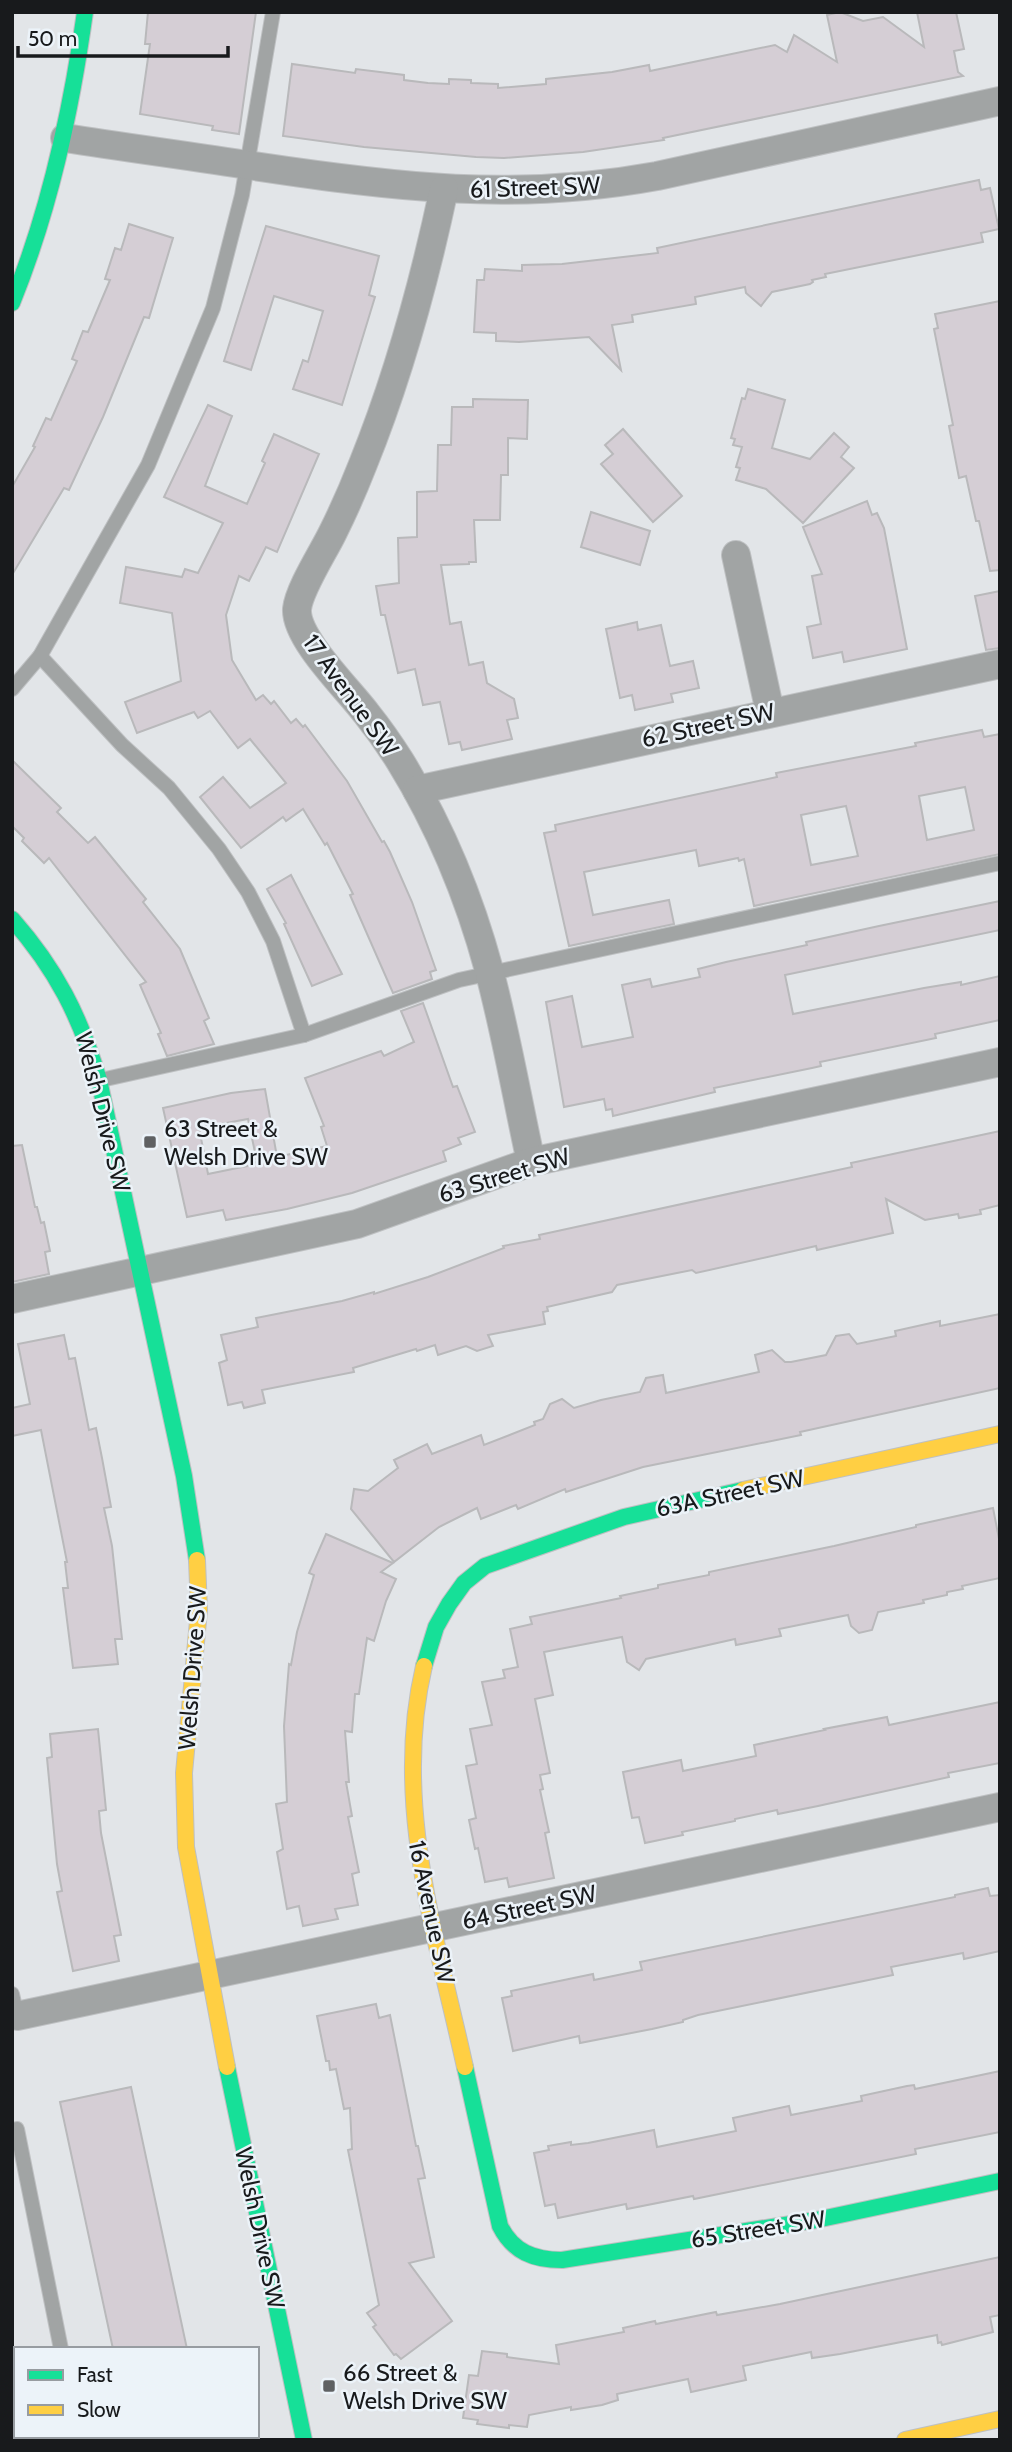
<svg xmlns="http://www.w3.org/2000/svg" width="1012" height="2452" font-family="Cabin,sans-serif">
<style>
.building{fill:#d5ced5;stroke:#b9b9bb;stroke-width:2;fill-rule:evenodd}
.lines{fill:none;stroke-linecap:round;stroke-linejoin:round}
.lane-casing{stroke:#bec0c2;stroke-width:16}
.street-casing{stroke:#bec0c2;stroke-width:30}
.fast-casing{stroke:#bec0c2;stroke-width:18}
.slow-casing{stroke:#bec0c2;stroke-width:18}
.lane{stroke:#a1a4a4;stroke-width:14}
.street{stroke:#a1a4a4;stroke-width:28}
.fast{stroke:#16e098;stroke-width:16}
.slow{stroke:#ffcf43;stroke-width:16}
.poi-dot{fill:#5f6163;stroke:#ecf3f9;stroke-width:2.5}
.labels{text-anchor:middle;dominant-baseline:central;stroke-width:5;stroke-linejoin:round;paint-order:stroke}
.street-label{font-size:24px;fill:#181a1c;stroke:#ecf3f9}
.poi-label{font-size:24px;fill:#181a1c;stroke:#ecf3f9;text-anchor:start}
</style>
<rect width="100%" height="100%" fill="#e2e5e8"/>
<!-- building -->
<g class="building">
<polygon points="148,12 256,12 239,134 212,130 213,126 140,114 150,44 145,44"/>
<polygon points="840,12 863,21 883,17 924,47 917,12 956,12 964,49 954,51 958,72 963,76 663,138 664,140 583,152 504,158 476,157 364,147 283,136 292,64 355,73 356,69 404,75 404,80 428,83 449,84 449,79 471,80 471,83 498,84 498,88 546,84 546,79 612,72 649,65 650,71 775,45 787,52 794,35 837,62 827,15"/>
<polygon points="979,180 981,190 990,188 999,229 981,233 983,242 825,274 826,277 812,280 813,282 810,284 772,292 761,306 746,293 745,287 695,297 696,304 632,315 633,322 612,325 621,370 589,337 519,342 496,341 496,333 474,332 477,280 484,280 485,269 522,271 522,265 562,264 658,253 657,248"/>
<polygon points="129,224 173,238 149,318 144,317 103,417 69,490 64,488 12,575 12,487 35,447 33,446 46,418 51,420 77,361 72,359 83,331 88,332 110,280 105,279 115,248 121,250"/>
<polygon points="266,226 379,256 369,295 375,297 342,405 293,389 303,360 308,362 323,311 274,296 251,370 224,361"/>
<polygon points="1000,301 1000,570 990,571 979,521 976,521 966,476 959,478 949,426 953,425 934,329 938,328 935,314"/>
<polygon points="748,389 785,400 772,448 810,459 834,433 849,447 841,457 854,468 803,523 766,489 736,480 740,468 736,467 742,447 733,445 735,439 731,438 742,398 745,399"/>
<polygon points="473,399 528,400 527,439 508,438 508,475 501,475 500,520 474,520 476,562 469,562 469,564 441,565 450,624 461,622 469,665 483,662 487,683 514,699 518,718 507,720 512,739 462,750 460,742 449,744 440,702 423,705 415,669 398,673 385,615 381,615 376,586 399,583 398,538 417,537 417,492 437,491 438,445 451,445 452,407 473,407"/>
<polygon points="208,405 232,416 205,486 247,504 265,463 262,461 274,434 319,454 277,552 266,547 249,581 239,576 226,615 232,660 256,700 263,695 271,704 274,701 291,723 296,719 303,727 305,725 347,781 382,842 384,841 390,852 412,902 436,970 430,972 432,979 393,993 350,895 353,894 327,843 325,845 303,809 286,821 283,817 241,848 200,797 223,777 250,808 286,783 250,739 238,748 210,711 198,718 194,712 137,733 125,702 181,681 172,613 120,603 126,567 182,577 185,569 198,573 223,523 164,497"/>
<polygon points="623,429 682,496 653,522 601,464 613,454 605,445"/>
<polygon points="867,501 872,515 877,513 884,528 907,649 844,662 842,652 813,658 807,627 821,624 812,576 822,574 803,527"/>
<polygon points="591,512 650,531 640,565 581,547"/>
<polygon points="1000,591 1000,648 986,650 975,596"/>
<polygon points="637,622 638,630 661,625 670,666 693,661 699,688 671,694 673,702 635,710 632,695 620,698 606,629"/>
<path d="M982,730L984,737L1000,734V854L754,906L744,859L739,861L738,858L699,866L696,850L584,872L593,915L669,900L674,924L569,946L544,833L556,831L555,825L777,777L776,773L916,746L915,743ZM965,787L974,830L927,840L919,796ZM846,806L858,856L811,865L801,815Z"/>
<polygon points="12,760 61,808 57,812 88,843 95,837 146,899 143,902 180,949 209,1018 204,1021 214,1044 167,1056 158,1034 161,1033 140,985 146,982 49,858 44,863 22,841 24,838 12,826"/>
<polygon points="291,875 342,974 312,986 284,924 286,923 267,889"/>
<polygon points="1000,901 1000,930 785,975 793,1014 924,988 961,982 961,985 1000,976 1000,1020 935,1034 936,1038 820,1062 821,1066 812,1068 714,1088 715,1092 613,1116 612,1109 606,1110 604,1099 564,1107 546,1002 572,996 582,1047 633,1037 622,985 650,979 652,987 700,977 698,969 726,962 807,945 806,942 879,926"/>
<path d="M423,1003L453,1087L457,1086L475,1132L458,1138L461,1144L443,1151L446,1161L352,1193L287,1209L226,1220L223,1210L187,1217L163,1108L231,1093L265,1089L277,1157L327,1146L321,1127L324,1126L305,1078L381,1051L384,1056L414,1042L401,1011ZM248,1119L257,1162L251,1163L252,1165L208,1174L199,1128Z"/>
<polygon points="1000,1131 1000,1205 980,1210 981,1214 959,1218 958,1214 925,1220 886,1199 893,1233 817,1250 816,1246 696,1273 692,1270 617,1285 612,1292 547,1307 548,1311 543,1312 545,1324 488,1335 493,1346 477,1351 466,1346 438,1355 435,1345 417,1351 416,1349 353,1368 354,1372 262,1390 265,1403 244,1408 242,1402 228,1405 219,1363 227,1360 221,1335 258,1327 256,1318 342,1301 374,1292 374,1294 428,1277 504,1248 503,1246 540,1239 539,1235 852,1167 851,1163"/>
<polygon points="22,1145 35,1207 37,1207 41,1223 44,1222 50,1251 45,1252 49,1274 12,1282 12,1146"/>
<polygon points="1000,1314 1000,1388 800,1432 801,1435 643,1467 566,1492 565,1489 518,1509 516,1505 481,1519 477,1508 439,1527 394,1562 351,1509 354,1489 368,1491 398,1468 394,1460 427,1444 432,1454 481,1435 484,1445 535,1425 534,1422 543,1419 550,1404 562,1399 574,1408 601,1400 640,1392 646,1378 663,1375 666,1393 759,1372 755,1355 772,1350 785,1362 791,1362 826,1355 836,1336 849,1334 857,1344 896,1336 895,1331 940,1321 940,1326"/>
<polygon points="64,1335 69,1359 75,1358 89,1430 96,1428 102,1458 111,1507 104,1508 112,1546 122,1639 115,1639 118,1664 73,1668 63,1588 68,1588 65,1562 67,1562 41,1430 12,1436 12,1408 30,1404 18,1344"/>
<polygon points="993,1508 1000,1544 1000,1578 962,1586 963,1589 947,1592 947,1595 923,1600 924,1603 878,1612 872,1630 859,1633 851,1626 848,1615 779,1629 781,1636 736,1645 735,1639 646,1659 639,1670 627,1662 622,1637 544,1652 553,1695 535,1699 550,1773 540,1775 543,1789 540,1790 549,1832 545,1833 554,1878 509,1887 507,1878 485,1882 478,1848 475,1849 469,1820 476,1818 466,1766 477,1764 470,1729 492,1725 482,1682 505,1678 503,1670 518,1667 510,1629 532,1624 530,1617 621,1598 620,1596 658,1588 658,1585 709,1575 709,1572 834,1546 916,1527 916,1525"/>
<polygon points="326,1534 393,1563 381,1572 396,1579 386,1601 374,1641 367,1638 359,1694 355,1694 352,1732 345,1731 349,1782 346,1782 352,1816 348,1817 359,1872 352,1874 358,1905 335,1909 338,1919 303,1926 299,1906 287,1909 277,1852 283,1849 276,1804 287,1802 284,1726 289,1664 291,1665 297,1632 314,1575 309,1573"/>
<polygon points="1000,1702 1000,1763 948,1773 949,1777 818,1806 778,1814 777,1810 735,1819 735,1821 682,1832 683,1835 645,1843 639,1817 632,1818 623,1772 681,1760 683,1771 756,1756 754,1745 825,1730 824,1729 887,1717 889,1725"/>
<polygon points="98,1729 106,1810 99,1811 101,1833 121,1935 114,1936 119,1961 73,1971 57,1892 62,1891 57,1864 47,1758 52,1757 50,1734"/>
<polygon points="988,1888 990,1896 1000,1895 1000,1951 964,1959 963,1953 891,1967 893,1975 698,2015 683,2020 683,2022 652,2029 580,2043 579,2036 513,2051 502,1998 512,1996 511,1991 593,1974 594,1980 642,1970 640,1962 955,1897 955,1895"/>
<polygon points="376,2004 379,2018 390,2015 416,2146 418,2146 425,2178 418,2179 434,2257 409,2263 452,2321 401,2359 396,2354 394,2355 373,2327 376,2325 367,2313 379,2305 348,2150 352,2149 350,2108 344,2109 336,2069 330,2070 329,2061 326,2061 317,2016"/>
<polygon points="1000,2071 1000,2132 915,2149 916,2154 694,2199 693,2196 627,2209 626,2204 558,2218 555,2204 545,2206 534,2153 549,2150 548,2146 571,2142 571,2145 588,2143 654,2130 657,2147 736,2131 733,2118 789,2106 791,2115 862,2101 861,2096 907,2086 914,2085 915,2089"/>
<polygon points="131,2087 187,2349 113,2349 60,2102"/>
<polygon points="1000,2257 1000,2315 990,2317 993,2332 942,2345 941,2342 938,2343 937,2335 840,2354 812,2358 811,2352 743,2366 746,2380 691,2392 688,2379 617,2394 618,2400 602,2405 571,2410 571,2407 529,2415 527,2427 509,2425 509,2428 477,2424 478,2420 463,2418 469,2375 478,2376 482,2351 507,2354 507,2357 559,2364 556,2345 624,2332 623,2328 655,2321 656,2324 716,2312 717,2315 780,2304"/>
</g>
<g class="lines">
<defs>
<g id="lane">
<polyline points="40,656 122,745 169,788 219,849 248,892 273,941 304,1035"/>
<polyline points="12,689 40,656 148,465 213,308 242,195 273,12"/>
<polyline points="101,1080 304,1035 459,980 1000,863"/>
<polyline points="12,1994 17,2016 13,2017"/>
<polyline points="12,2130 17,2129 61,2349"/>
<polyline points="12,2407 16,2406"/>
</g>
<g id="street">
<path d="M65,138C128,148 191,156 254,166C394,187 516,202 657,176L1000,101"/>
<path d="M444,189C424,283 399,375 363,464C354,487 344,510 333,532C324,551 299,589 297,609C295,638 348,689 366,713C378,728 390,745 400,761C440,826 469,896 489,970C506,1033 517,1098 531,1162"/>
<polyline points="736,555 770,712"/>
<polyline points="417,790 1000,664"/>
<polyline points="12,1299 357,1224 531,1162 1000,1062"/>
<polyline points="17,2016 1000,1807"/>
</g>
<g id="fast">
<path d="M12,303C50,209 71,112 85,12"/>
<path d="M12,919C56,969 80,1016 99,1080L184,1476L197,1560"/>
<polyline points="424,1666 436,1627 449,1604 464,1583 485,1566 624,1517 743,1490"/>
<polyline points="227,2067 304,2440"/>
<path d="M465,2067L500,2226C513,2252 534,2260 562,2260L816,2220L1000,2181"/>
</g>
<g id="slow">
<polyline points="743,1490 1000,1434"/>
<polyline points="197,1560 199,1610 184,1773 186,1847 227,2067"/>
<path d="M424,1666C392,1802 436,1935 465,2067"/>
<polyline points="905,2440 1000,2419"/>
</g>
</defs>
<!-- lane casing -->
<use href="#lane" class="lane-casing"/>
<!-- street casing -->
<use href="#street" class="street-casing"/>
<!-- fast casing -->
<use href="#fast" class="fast-casing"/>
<!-- slow casing -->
<use href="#slow" class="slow-casing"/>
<!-- lane -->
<use href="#lane" class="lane"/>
<!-- street -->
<use href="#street" class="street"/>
<!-- fast -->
<use href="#fast" class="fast"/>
<!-- slow -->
<use href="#slow" class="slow"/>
</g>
<!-- markers -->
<g class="poi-dot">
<rect x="143" y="1135" width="14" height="14" rx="3.5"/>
<rect x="322" y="2379" width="14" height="14" rx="3.5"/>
</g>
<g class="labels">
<!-- street labels -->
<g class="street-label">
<text transform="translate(535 187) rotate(-2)">61 Street SW</text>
<text transform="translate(351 695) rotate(54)">17 Avenue SW</text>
<text transform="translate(708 725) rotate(-12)">62 Street SW</text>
<text transform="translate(103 1112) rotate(76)">Welsh Drive SW</text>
<text transform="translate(504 1175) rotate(-17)">63 Street SW</text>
<text transform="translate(730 1493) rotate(-12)">63A Street SW</text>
<text transform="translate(192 1668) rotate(-86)">Welsh Drive SW</text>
<text transform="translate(529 1907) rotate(-12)">64 Street SW</text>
<text transform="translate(432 1912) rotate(78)">16 Avenue SW</text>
<text transform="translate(260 2228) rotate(78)">Welsh Drive SW</text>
<text transform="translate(758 2229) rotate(-9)">65 Street SW</text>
</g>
<!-- poi labels -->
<g class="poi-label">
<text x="164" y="1128">63 Street &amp;<tspan x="164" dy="28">Welsh Drive SW</tspan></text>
<text x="343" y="2372">66 Street &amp;<tspan x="343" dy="28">Welsh Drive SW</tspan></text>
</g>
</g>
<!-- border -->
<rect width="1012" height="2452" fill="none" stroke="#181a1c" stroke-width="28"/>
<!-- legend -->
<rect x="14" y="2347" width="245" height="91" fill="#ecf3f9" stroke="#979ca1" stroke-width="2"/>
<rect x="28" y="2370" width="35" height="10" fill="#16e098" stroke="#979ca1" stroke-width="2"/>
<text x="77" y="2382" font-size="21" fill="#181a1c">Fast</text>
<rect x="28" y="2405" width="35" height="10" fill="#ffcf43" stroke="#979ca1" stroke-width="2"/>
<text x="77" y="2417" font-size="21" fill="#181a1c">Slow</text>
<!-- scale -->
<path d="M18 46v10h210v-10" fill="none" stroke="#181a1c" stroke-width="3.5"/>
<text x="28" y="46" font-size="21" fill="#181a1c" stroke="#ecf3f9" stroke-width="5" paint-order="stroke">50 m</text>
</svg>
